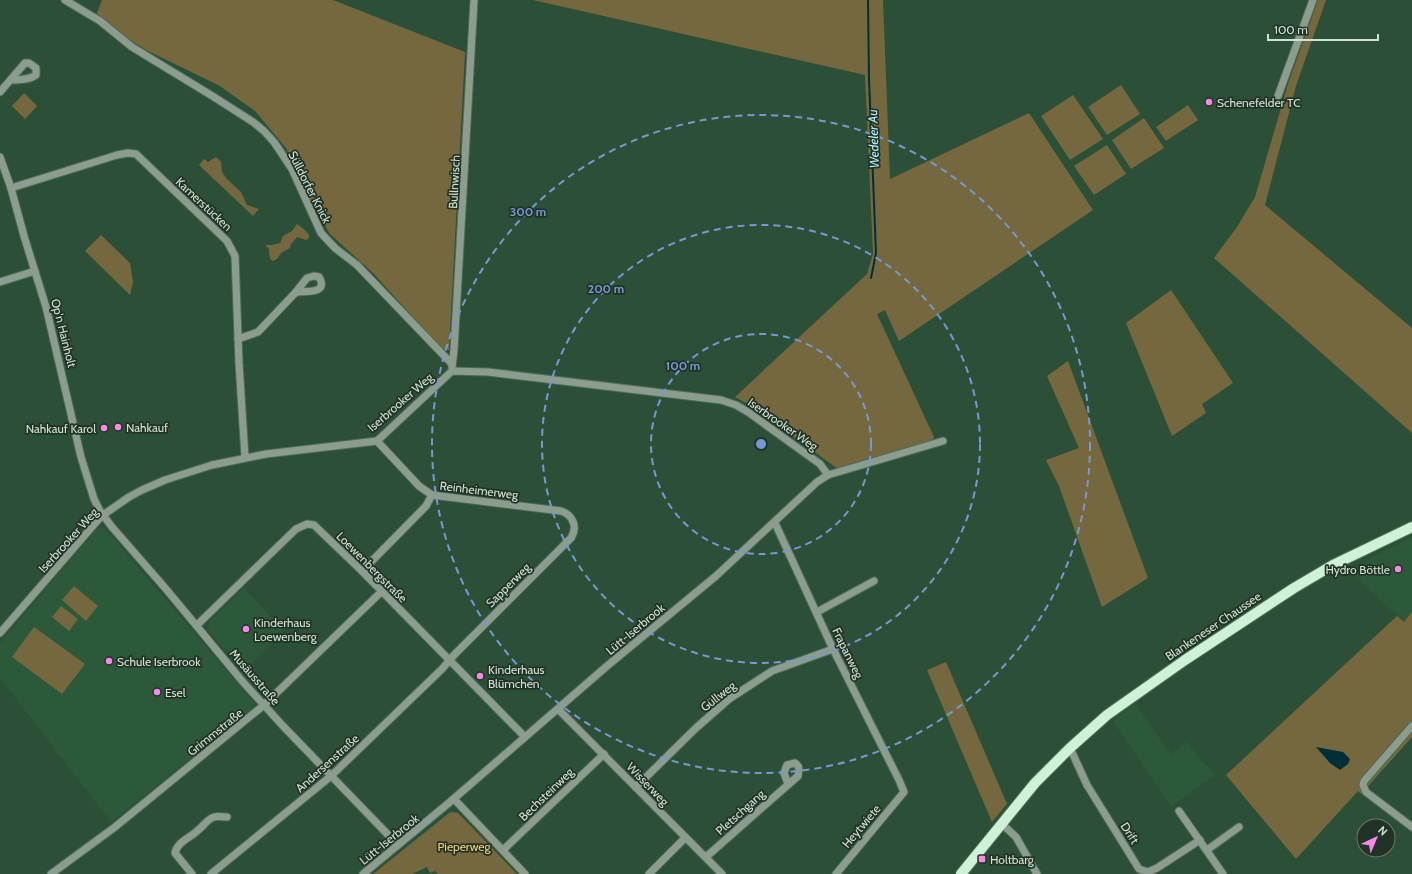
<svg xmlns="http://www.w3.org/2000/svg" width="1412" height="874" font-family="Cabin,sans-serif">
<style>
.built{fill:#2d593b}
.green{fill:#75683e}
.water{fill:#002f38}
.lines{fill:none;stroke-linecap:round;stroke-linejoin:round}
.stream{stroke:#002f38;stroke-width:2}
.minor-casing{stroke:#4c6d56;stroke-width:9}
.major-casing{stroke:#4c6d56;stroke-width:12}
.minor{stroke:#8c9d90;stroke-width:7}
.major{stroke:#cef1d7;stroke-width:10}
.ring{fill:none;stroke:#7698d6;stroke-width:2;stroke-dasharray:7 5}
.poi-dot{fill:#f888e9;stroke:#223226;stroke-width:1.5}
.labels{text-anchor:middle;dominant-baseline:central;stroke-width:3.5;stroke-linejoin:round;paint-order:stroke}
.poi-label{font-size:12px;fill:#cee2d3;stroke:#223226;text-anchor:start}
.street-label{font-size:12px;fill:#cee2d3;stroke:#223226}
.park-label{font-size:12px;fill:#eed176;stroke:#223226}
.water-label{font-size:13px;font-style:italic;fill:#aef0fe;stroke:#223226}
.centre{fill:#7698d6;stroke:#223226;stroke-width:2}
.ring-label{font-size:12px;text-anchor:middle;font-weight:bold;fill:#7698d6;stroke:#223226;stroke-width:3.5;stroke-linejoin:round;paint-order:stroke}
</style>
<rect width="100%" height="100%" fill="#2c5037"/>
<!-- built -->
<g class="built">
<polygon points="104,528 254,703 253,708 111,822 0,678 0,643 97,529"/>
<polygon points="1412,537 1412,612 1404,622 1354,575 1370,558"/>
<polygon points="244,588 284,631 244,671 227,652 228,650 226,649 225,650 210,632 208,628 210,621 212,618"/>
<polygon points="1135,704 1171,754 1186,742 1215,775 1171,806 1113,721"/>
</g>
<!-- green -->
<g class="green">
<polygon points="102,0 333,0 465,52 449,350 442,349 373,273 330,234 307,195 286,148 255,111 220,86 146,50 95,18"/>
<polygon points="533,0 883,0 890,179 1029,113 1093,210 899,341 885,310 877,314 934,437 932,443 838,469 748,404 735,397 867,274 873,254 865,75"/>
<polygon points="1318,0 1326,0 1296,86 1265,205 1412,328 1412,433 1214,258 1237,227 1255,197 1288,84"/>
<polygon points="1121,85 1140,114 1107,135 1088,107"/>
<polygon points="24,93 37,106 25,119 12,106"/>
<polygon points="1073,95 1103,139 1070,160 1041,116"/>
<polygon points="1188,105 1198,120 1166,141 1156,127"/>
<polygon points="1144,118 1164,148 1131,169 1112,140"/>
<polygon points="1107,145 1126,174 1094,195 1074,166"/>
<polygon points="216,157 221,162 222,172 227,179 241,192 247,205 259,209 253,216 199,165 204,159 208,162"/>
<path d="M297,224L305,230L309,235V238L306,240L297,237L291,244L290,248L281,253L277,259L273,261C268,259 270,253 269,249L266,246V245H272L280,243L283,236L292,231Z"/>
<polygon points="101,235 130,263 133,282 130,295 85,251"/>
<polygon points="1171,290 1233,383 1202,404 1206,413 1172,436 1126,323"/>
<polygon points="1068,361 1148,578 1102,607 1059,486 1046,460 1079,448 1047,376"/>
<polygon points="74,586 98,606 86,621 62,600"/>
<polygon points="61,606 78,619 69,631 52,617"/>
<polygon points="1412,612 1412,737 1361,794 1358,791 1296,859 1226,775 1397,616 1404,622"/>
<polygon points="34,627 85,664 62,694 12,657"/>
<polygon points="946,662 1007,804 992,822 927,670"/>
<polygon points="452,812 458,813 463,818 517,874 438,874 435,871 430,873 427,867 412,874 373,874 449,813"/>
</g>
<!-- water -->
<polygon class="water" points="1316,747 1343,752 1350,759 1348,764 1340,770 1330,763"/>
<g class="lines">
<!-- stream -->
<polyline class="stream" points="868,0 869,79 876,253 871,278"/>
<defs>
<g id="minor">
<polyline points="65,0 100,21 132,47 214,97 253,122 264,131 274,142 292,169 321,233 335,248 357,265 452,364"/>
<path d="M0,92L25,63H29L36,68V75C29,80 19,80 11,80"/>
<polyline points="1278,96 1313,0"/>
<polyline points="0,157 11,188 24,236 46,307 81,457 94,499 100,511 112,527 166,589 243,682 283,726 398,845"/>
<polyline points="11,188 117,155 128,153 136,154 227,241 235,256 239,363 245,457"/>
<path d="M314,276L319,277C329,294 306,291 296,292L307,278Z"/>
<polyline points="0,282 35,271"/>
<polyline points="238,339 258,332 296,292"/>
<polyline points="452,367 454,350 474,0"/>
<polyline points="775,523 833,649 899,780 904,792 836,874"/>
<polyline points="362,571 426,506 432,495"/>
<polyline points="817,612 874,581"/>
<polyline points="197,625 296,529 307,524 314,525 362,571 525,737"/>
<polyline points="0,633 98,520 103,515 129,497 142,490 165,480 212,465 266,454 377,441 452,371 488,372 721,400 736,405 748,412 820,464 828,475"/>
<polyline points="558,709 722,874"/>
<polyline points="1412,726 1364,781 1363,785 1366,792 1412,827"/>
<polyline points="1070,748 1087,785 1139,869 1148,872 1157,868 1200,840"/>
<polyline points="636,787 696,728 729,699 772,671 833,649"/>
<polyline points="454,799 525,874"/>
<polyline points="1179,811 1223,874"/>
<polyline points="1001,823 1016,837 1037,874"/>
<polyline points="503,850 604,754"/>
<polyline points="1207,850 1239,827"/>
<path d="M706,857L798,776C799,770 800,766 795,763L787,765L784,773L788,784"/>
<polyline points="51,874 115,827 264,705 381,592"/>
<path d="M192,874L175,853C177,842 190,838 197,831C203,827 207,819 214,817C218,816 223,817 227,817"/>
<path d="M211,874L331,776L442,669L454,655L571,538C578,527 573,515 561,511L432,495L419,486L377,441"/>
<polyline points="363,874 450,802 607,666 716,576 817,482 828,475 943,441"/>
<polyline points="649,874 685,838"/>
</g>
<polyline id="major" points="961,874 1035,783 1070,748 1107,715 1185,660 1294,588 1333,565 1412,527"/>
</defs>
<!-- minor casing -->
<use href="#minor" class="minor-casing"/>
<!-- major casing -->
<use href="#major" class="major-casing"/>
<!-- minor -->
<use href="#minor" class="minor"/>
<!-- major -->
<use href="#major" class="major"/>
</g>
<!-- distance rings -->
<g class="ring">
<circle cx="761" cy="444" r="110"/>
<circle cx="761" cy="444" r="219"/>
<circle cx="761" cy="444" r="329"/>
</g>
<!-- markers -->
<g class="poi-dot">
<circle cx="1209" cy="102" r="4"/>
<circle cx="118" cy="427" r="4"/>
<circle cx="104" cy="428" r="4"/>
<circle cx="1398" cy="569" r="4"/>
<circle cx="246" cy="629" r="4"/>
<circle cx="109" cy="661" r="4"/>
<circle cx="480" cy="676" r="4"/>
<circle cx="157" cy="692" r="4"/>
<rect x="978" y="855" width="8" height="8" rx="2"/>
</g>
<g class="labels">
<!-- poi labels -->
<g class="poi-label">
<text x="1217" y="102">Schenefelder TC</text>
<text x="126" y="427">Nahkauf</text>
<text x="96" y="428" text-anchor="end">Nahkauf Karol</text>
<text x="1390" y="569" text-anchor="end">Hydro Böttle</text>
<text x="254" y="622">Kinderhaus<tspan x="254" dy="14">Loewenberg</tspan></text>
<text x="117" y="661">Schule Iserbrook</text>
<text x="488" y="669">Kinderhaus<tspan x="488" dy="14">Blümchen</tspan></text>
<text x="165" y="692">Esel</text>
<text x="990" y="859">Holtbarg</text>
</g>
<!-- street labels -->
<g class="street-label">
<text transform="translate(454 182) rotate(-87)">Bullnwisch</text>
<text transform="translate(310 187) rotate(63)">Sülldorfer Knick</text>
<text transform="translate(204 204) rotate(43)">Kamerstücken</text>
<text transform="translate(64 333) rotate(76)">Op'n Hainholt</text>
<text transform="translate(400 402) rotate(-41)">Iserbrooker Weg</text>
<text transform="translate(783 424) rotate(35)">Iserbrooker Weg</text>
<text transform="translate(479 490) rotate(7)">Reinheimerweg</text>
<text transform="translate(68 540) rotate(-48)">Iserbrooker Weg</text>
<text transform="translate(372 567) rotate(45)">Loewenbergstraße</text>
<text transform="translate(508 585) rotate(-45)">Sapperweg</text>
<text transform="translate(1213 626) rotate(-34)">Blankeneser Chaussee</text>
<text transform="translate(635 629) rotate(-40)">Lütt-Iserbrook</text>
<text transform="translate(848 653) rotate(64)">Frapanweg</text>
<text transform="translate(255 677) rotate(49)">Musäusstraße</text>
<text transform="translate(718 696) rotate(-38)">Güllweg</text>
<text transform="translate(215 732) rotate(-39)">Grimmstraße</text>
<text transform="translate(327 763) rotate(-42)">Andersenstraße</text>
<text transform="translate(648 784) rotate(46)">Wisserweg</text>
<text transform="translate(546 794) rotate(-44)">Bechsteinweg</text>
<text transform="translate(740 812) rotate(-42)">Pletschgang</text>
<text transform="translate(861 826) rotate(-50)">Heytwiete</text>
<text transform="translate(1130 833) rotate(57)">Drift</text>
<text transform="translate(389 839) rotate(-39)">Lütt-Iserbrook</text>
</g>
<!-- park labels -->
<g class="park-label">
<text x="464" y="846">Pieperweg</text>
</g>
<!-- water labels -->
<g class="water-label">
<text transform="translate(873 139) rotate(-92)">Wedeler Au</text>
</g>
</g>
<circle cx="761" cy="444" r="6" class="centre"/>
<g class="ring-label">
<text x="528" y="216">300 m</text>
<text x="606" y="293">200 m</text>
<text x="683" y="370">100 m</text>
</g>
<!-- north arrow -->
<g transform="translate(1376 838) rotate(44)"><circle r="19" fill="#223226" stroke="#67786b"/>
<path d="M0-3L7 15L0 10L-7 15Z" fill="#f888e9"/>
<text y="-6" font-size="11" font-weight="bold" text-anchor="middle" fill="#cee2d3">N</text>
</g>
<!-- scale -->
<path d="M1268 34v6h110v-6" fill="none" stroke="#cee2d3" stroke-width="2"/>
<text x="1274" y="34" font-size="12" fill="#cee2d3" stroke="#223226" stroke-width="3" paint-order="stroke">100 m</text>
</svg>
